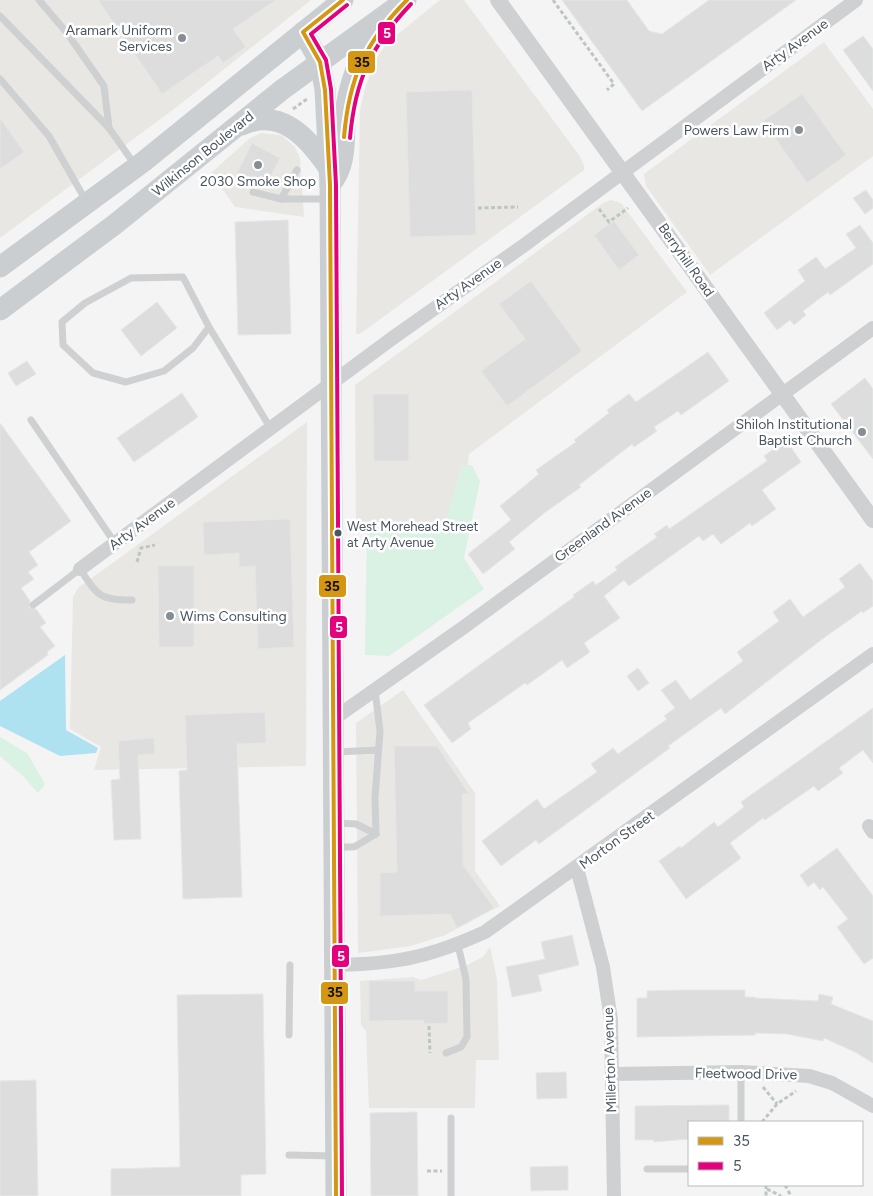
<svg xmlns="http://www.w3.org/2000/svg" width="873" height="1196" font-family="Figtree,sans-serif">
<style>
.commercial{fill:#e8e7e3}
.green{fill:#d9f2e3}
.water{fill:#aee2f0}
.building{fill:#ddddde;stroke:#e5e6e7}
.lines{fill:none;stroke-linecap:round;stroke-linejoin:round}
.path{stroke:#bcc7c4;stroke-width:3;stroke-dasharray:4 2.5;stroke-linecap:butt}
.service{stroke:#ced0d2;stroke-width:7}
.minor{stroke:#ced0d2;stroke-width:14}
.tertiary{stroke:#ced0d2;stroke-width:16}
.primary{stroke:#caced1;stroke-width:21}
.bus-1-casing{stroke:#fff;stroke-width:8}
.bus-2-casing{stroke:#fff;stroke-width:8}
.bus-1{stroke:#d49613;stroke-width:4}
.bus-2{stroke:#e5007d;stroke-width:4}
.poi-dot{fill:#868d94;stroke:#fff;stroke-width:2}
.bus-dot{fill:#4a5661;stroke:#fff;stroke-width:2}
.labels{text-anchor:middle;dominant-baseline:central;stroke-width:5;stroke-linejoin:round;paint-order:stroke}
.bus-label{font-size:13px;fill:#4a5661;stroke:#fff;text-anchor:start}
.poi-label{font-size:14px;fill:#4a5661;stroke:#fff;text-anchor:end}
.street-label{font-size:14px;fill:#4a5661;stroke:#fff}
.line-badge{stroke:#fff;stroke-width:2}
.badge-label{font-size:14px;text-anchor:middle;font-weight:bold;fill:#fff}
.pale-badge-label{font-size:14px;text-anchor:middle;font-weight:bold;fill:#111}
</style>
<rect width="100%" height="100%" fill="#f4f4f4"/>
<!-- commercial -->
<g class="commercial">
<polygon points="0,0 311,0 178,106 0,238"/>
<polygon points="440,0 464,0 579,155 584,166 584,170 360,334 356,334 360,110 365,88 379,54 388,42"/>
<polygon points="824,42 873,109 873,156 710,275 646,186 644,174"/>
<polygon points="261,133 281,135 295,147 300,158 304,217 235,207 211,173 250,138"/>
<polygon points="611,200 621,203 624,207 687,292 469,454 462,523 356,526 355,385 603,203"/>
<polygon points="307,422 306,766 94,770 101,747 70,729 73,597 78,588"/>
<polygon points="403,690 475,793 475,871 500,906 445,935 411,946 358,953 356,723"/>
<polygon points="490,947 497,979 499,1060 476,1060 475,1108 369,1108 366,1031 361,1025 360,981 413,977 421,980 465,966 483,957"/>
</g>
<!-- green -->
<g class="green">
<polygon points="472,465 480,481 464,558 484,589 389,656 365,655 367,525 440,523 446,519 461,466"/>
<polygon points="0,737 27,753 45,784 38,793 23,776 0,756"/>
</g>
<!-- water -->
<polygon class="water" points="65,655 66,730 98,748 96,753 60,756 0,726 0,701"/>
<!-- building -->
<g class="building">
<polygon points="98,0 276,0 233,29 246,47 223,63 218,56 162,94"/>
<polygon points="562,0 627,0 649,31 662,34 709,0 796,0 642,111"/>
<polygon points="863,36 873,49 873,91 843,50"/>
<polygon points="472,90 476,235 410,237 406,92"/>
<polygon points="802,94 846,155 807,183 763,121"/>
<polygon points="0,118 24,152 0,169"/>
<polygon points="252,143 280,158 265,187 237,173"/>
<polygon points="866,190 873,200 873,208 865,214 853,198"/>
<polygon points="288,220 291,334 238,335 235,222"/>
<polygon points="614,221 639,255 619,270 594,235"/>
<polygon points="860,225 873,243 873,264 830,295 828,292 803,311 806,315 794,325 790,320 777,330 764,313 805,281 798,270 816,257 825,269 856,248 846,234"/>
<polygon points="531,281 582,351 507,406 481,371 525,339 499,304"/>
<polygon points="157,302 177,328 141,356 121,330"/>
<polygon points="708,352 729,381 681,415 678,411 654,427 657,431 634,447 632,444 579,485 581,487 543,514 509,542 515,549 483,574 468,554 511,520 500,506 539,474 536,470 576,442 574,440 609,413 607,410 629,394 636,402"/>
<polygon points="27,361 36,374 16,386 8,373"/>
<polygon points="865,378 873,389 873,459 831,404"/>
<polygon points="182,393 198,417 134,462 117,438"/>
<polygon points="373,394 409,394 409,461 374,461"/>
<polygon points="0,423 71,521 29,552 38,565 28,572 34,579 21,588 30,601 29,608 36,609 46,623 40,627 55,646 47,652 48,655 0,690"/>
<polygon points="786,440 801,462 762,490 776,509 752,526 750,523 721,544 713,534 703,541 699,536 629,586 624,580 604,596 620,618 584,643 590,652 567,668 562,660 527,685 525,683 468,723 471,729 452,743 424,705 574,597 573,595 593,581 596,585 617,570 615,567 657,537 654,534 667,525 669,529 767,461 764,456"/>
<polygon points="290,519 294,647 258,649 255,566 239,567 239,553 204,555 203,522"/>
<polygon points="860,563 873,581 873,606 863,613 862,611 825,637 725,714 721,708 668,746 670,748 539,844 536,840 501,866 482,841 537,799 544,809 597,772 591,764 613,748 618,754 667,719 664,716 675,708 661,690 676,680 690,700 743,661 737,652 779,621 773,612 790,599 803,617 845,587 839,579"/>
<polygon points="158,566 194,566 194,647 159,647"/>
<polygon points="638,668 649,683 638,691 627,676"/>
<polygon points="873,708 873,763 863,750 839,768 843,773 818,791 814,786 765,820 763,818 730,843 741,858 686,899 659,861 680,846 681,848 714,822 718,827 744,807 741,802"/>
<polygon points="265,712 266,743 237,744 242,897 183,899 179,771 187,770 185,715"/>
<polygon points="154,738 155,754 138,755 141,839 114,840 111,780 120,779 118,741"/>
<polygon points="394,746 437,746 469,794 462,794 463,865 494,908 457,928 450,914 380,916 380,873 397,872"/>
<polygon points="837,848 873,896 873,958 864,964 837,927 848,919 823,887 820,890 814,882 808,887 800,875"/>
<polygon points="572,935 579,965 538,975 542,991 512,997 506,967 545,959 541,942"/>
<polygon points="369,981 415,981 415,991 448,991 448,1023 424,1024 424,1020 369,1021"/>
<polygon points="682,990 745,990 745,997 755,997 755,998 818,1001 819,994 833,997 831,1004 873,1021 873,1063 855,1052 824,1038 823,1041 787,1034 755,1033 755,1035 637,1037 637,998 647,998 647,991"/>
<polygon points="263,994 266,1174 241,1175 241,1196 111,1196 111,1169 180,1167 177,995"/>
<polygon points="566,1072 567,1098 537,1099 536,1073"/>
<polygon points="36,1080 38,1196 0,1196 0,1081"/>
<polygon points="729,1105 729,1122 689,1122 689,1139 654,1142 654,1140 635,1140 635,1106"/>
<polygon points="417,1112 418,1196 371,1196 370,1113"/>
<polygon points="568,1166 568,1190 531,1191 530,1167"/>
</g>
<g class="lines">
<!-- path -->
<g class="path">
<polyline points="553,0 614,84 607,90"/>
<polyline points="293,109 307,99"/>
<polyline points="478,208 518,207"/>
<polyline points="599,209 609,222 628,208"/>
<polyline points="137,562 141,548 155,545"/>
<polyline points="429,1026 430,1053"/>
<polyline points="763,1087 777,1104"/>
<polyline points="762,1122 777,1104 796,1091"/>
<polyline points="427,1171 442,1171"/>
<polyline points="766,1185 766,1196"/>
<polyline points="785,1185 791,1196"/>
<polyline points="767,1189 781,1196"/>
</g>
<!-- service -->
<g class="service">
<polyline points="39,0 67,33 104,86 109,128"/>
<polyline points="0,16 109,128 135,165"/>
<polyline points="0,79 49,136 86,201"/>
<polyline points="253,192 281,199 327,199"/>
<polyline points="281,199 297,170"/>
<polyline points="209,327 193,348 164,371 126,382 93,373 63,345 62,322 85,303 131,278 183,277 209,327 271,429"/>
<polyline points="31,420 115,543"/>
<path d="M33,605L80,569C98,596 99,600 132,600"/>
<polyline points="336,752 378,750"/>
<polyline points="336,823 356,824 376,834 375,798 380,731 375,690"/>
<polyline points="337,847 354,847 376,834"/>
<polyline points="289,1035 290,965"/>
<polyline points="446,1053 461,1047 467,1037 466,979 458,945"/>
<polyline points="741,1072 741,1122"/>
<polyline points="451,1118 451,1196"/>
<polyline points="289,1155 333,1156"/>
<polyline points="647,1169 689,1169"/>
</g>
<!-- minor -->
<g class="minor">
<polyline points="80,569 394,337 523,246 856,0"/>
<polyline points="332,720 464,627 873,328"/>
<polyline points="869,826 873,832"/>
<polyline points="577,868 603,967 611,1020 614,1196"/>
<path d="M335,965C396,964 430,957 485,932L873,654"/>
<polyline points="613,1074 741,1072 809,1076 832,1083 873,1106"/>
</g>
<!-- tertiary -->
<polyline class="tertiary" points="498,0 873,520"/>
<!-- primary -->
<g class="primary">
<polyline points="303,32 320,62 325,90 330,185 336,1196"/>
<path d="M242,125C281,107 308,138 328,167"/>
<path d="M330,185C349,163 343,134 346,107C351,77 362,49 382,26"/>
<polyline points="0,267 143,162 343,0"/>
<polyline points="0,310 114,225 283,89 406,0"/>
</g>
<defs>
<g id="bus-1">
<path d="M344,137C349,78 365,42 407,0"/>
<polyline points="336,1196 330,185 325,90 320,62 303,32 343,0"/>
</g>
<g id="bus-2">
<path d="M350,138C355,80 371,46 411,4"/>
<polyline points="342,1196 336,185 331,89 326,60 311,34 347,5"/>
</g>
</defs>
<!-- bus-1 casing -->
<use href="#bus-1" class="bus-1-casing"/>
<!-- bus-2 casing -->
<use href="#bus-2" class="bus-2-casing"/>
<!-- bus-1 -->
<use href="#bus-1" class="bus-1"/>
<!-- bus-2 -->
<use href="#bus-2" class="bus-2"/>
</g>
<!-- markers -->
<g class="poi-dot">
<circle cx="182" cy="38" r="5"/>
<circle cx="799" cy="130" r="5"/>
<circle cx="258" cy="165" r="5"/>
<circle cx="862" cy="432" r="5"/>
<circle cx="170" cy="616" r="5"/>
</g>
<circle class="bus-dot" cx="338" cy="533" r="4.5"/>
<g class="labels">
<!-- bus labels -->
<g class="bus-label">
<text x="347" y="526">West Morehead Street<tspan x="347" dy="16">at Arty Avenue</tspan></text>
</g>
<!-- poi labels -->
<g class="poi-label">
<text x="172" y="30">Aramark Uniform<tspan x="172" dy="16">Services</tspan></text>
<text x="789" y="130">Powers Law Firm</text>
<text x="258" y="181" text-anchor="middle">2030 Smoke Shop</text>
<text x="852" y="424">Shiloh Institutional<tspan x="852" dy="16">Baptist Church</tspan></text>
<text x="180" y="616" text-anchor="start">Wims Consulting</text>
</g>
<!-- street labels -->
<g class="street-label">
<text transform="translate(795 45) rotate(-36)">Arty Avenue</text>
<text transform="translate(203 154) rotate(-39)">Wilkinson Boulevard</text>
<text transform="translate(686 260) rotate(55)">Berryhill Road</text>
<text transform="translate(468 284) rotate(-35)">Arty Avenue</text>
<text transform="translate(142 524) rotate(-36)">Arty Avenue</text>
<text transform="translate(603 525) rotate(-36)">Greenland Avenue</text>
<text transform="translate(617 840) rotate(-36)">Morton Street</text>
<text transform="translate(610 1060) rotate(-92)">Millerton Avenue</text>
<text transform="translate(746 1074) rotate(1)">Fleetwood Drive</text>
</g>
</g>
<g class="line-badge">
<rect x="377" y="21" width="19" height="24" rx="5" fill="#e5007d"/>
<rect x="347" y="50" width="29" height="24" rx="5" fill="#d49613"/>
<rect x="318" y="574" width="29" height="24" rx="5" fill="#d49613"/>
<rect x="329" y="615" width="19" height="24" rx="5" fill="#e5007d"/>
<rect x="331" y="944" width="19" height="24" rx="5" fill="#e5007d"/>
<rect x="320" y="981" width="29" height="24" rx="5" fill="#d49613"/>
</g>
<g class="badge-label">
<text x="387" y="38">5</text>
<text x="339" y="632">5</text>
<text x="341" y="961">5</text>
</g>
<g class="pale-badge-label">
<text x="362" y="67">35</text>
<text x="332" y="591">35</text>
<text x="335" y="997">35</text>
</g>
<!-- legend -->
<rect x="688" y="1121" width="175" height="65" fill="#ffffff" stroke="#b7bbc0"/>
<rect x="698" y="1137" width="25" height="8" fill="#d49613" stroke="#b7bbc0"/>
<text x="733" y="1146" font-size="15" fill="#4a5661">35</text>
<rect x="698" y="1162" width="25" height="8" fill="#e5007d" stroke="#b7bbc0"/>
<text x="733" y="1171" font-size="15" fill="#4a5661">5</text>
</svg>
